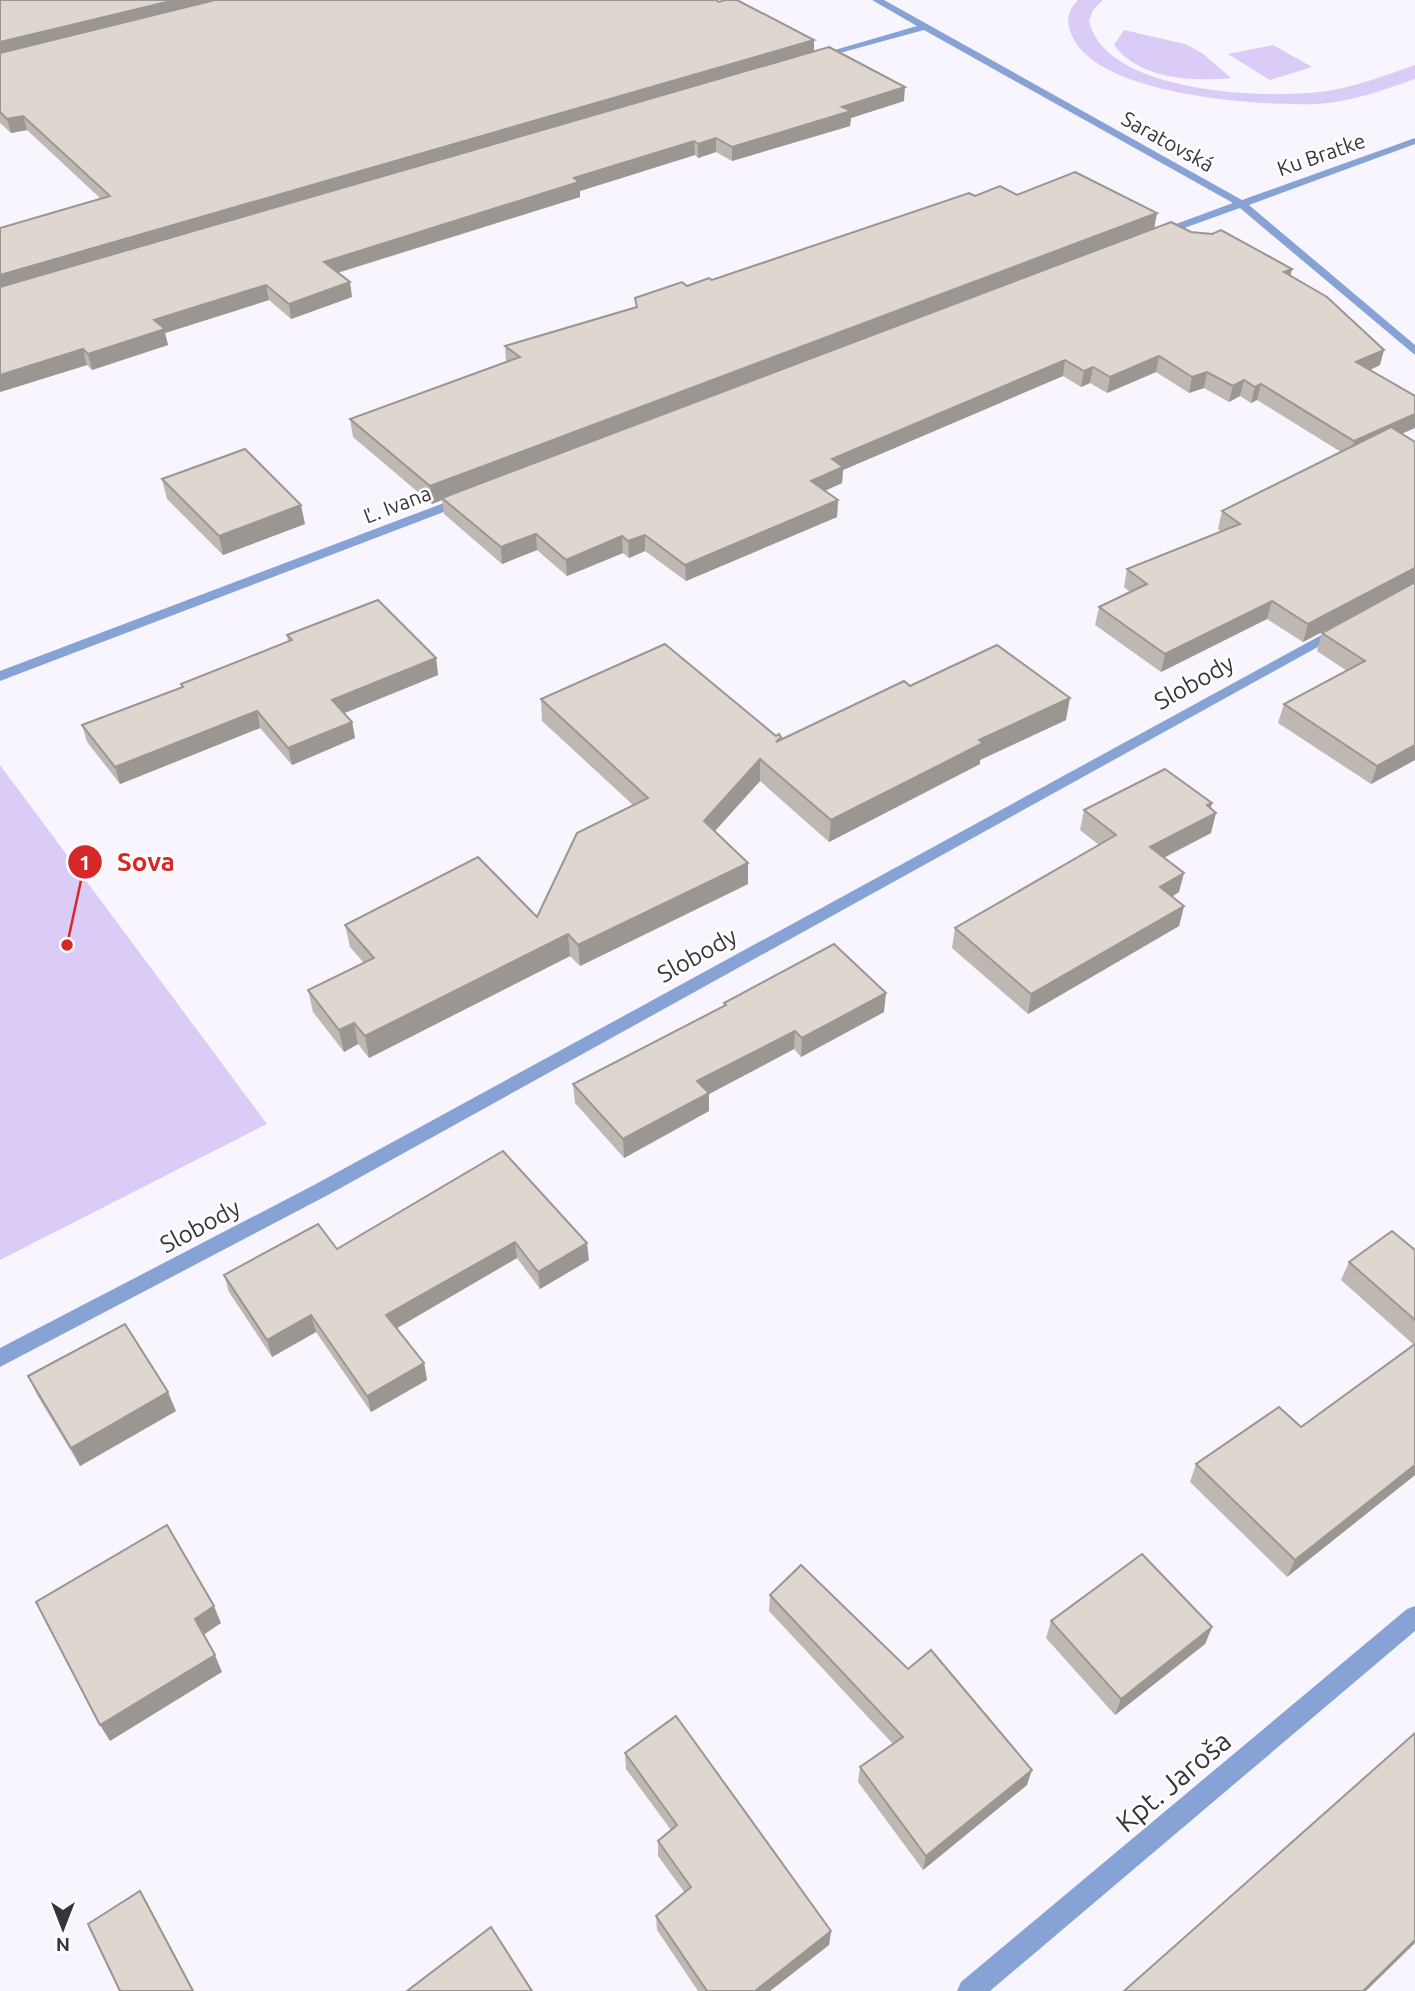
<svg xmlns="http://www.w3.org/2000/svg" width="1415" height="1991" font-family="Ubuntu,sans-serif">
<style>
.green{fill:#dbccf7}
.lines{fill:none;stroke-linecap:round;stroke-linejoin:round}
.street{fill:#87a3d5;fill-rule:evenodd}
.wall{fill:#bfb8b2}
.shaded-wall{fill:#9b9691}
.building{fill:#ded6cf;stroke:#9b9691;stroke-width:2}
.labels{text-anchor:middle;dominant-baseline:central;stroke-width:5;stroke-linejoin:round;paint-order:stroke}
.far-street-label{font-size:21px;fill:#363539;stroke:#fff}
.street-label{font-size:24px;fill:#363539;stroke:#fff}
.near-street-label{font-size:28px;fill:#363539;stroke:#fff}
.leader{fill:none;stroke:#d62828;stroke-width:2.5}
.callout-dot{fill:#d62828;stroke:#fff;stroke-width:2.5}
.mark-label{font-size:21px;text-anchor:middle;font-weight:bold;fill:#fff}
.callout-label{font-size:26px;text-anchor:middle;font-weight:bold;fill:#d62828;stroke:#fff;stroke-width:5;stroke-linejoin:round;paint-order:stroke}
</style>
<rect width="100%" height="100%" fill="#f8f5fe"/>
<!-- green -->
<g class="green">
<path d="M1103,0L1093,10L1089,21C1105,92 1259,99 1318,92C1351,89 1383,76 1415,65V79C1383,90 1352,102 1317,104C1260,106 1102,96 1073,38C1066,24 1066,12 1078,0Z"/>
<path d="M1124,30L1185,44L1202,53L1231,78C1192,82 1139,79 1114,45Z"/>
<polygon points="1273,45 1312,67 1270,80 1228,54"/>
<polygon points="0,765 267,1124 0,1260"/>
</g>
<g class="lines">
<!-- street -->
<g class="street">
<polygon points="872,0 884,0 1242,200 1415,138 1415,144 1249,205 1415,345 1415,355 1240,208 1162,236 1154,236 1154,232 1233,203 924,30 814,60 814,56 917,26"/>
<polygon points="465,495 472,499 470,502 0,681 0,671"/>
<polygon points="1338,626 1343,627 1345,630 1343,633 328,1195 0,1367 0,1348 314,1185"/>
<polygon points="1415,1606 1415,1631 990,1991 957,1991 961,1982 1407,1609"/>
</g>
</g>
<!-- wall -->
<g class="wall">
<polygon points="0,0 814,52 904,101 851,118 850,126 732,161 716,152 698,158 695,155 580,191 580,197 338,273 352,297 291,319 269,300 165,333 168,345 92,370 87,365 0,392 101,199 27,130 11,133 0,123"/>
<polygon points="1017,195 1157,213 1154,228 1191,232 1291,276 1380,365 1370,370 1402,434 1415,442 1415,760 1371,784 1278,723 1284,704 1347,671 1317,651 1322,633 1362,611 1303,642 1267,619 1161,672 1095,625 1099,607 1130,592 1124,587 1127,569 1221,532 1218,529 1222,511 1341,452 1257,400 1251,403 1240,396 1229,402 1204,388 1189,393 1156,372 1107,393 1090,383 1081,387 1063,376 843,470 842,483 825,491 838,500 837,517 686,581 645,551 629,558 623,553 567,576 537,550 502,564 444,514 442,500 432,504 353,437 350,419 506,362 505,346 636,307 635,298 712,280 975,196"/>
<polygon points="162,479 305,524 223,555 167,499"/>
<polygon points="287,635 436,658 438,675 344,713 352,722 355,738 292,765 260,728 120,784 87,742 82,725 182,687 181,684 288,642"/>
<polygon points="910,686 1066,720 980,760 980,764 829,842 760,781 715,831 748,884 580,966 570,956 369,1058 358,1044 344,1052 313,1012 308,990 364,963 350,947 345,925 537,917 633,805 542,721 541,699 781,739"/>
<polygon points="1212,803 1210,808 1211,833 1164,858 1179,892 1172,897 1184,906 1179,926 1028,1014 952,948 955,928 1099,845 1080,830 1084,810"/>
<polygon points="724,1003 884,1012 801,1057 794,1049 709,1094 709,1111 624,1158 575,1103 573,1084 724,1006"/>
<polygon points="503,1151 589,1260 540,1289 517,1258 397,1328 424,1363 427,1380 371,1412 316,1332 272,1357 229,1292 224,1275 337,1249"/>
<polygon points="1415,1250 1415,1475 1287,1577 1190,1482 1196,1464 1301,1427 1414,1345 1341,1280 1349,1262"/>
<polygon points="28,1376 176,1411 80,1466 37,1395"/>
<polygon points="770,1595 1027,1785 923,1870 858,1782 860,1767 893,1744 769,1611"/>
<polygon points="1051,1621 1212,1627 1205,1644 1115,1715 1046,1638"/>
<polygon points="625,1753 831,1931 829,1945 770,1991 698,1991 657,1930 656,1916 685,1893 658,1856 658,1841 671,1830 626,1769"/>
</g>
<!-- shaded-wall -->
<g class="shaded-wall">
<polygon points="175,0 233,0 0,56 0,42"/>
<polygon points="814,40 814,53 0,291 0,275"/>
<polygon points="905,87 904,101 851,118 850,126 732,161 732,147 842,107"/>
<polygon points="23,116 27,130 11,133 7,119"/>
<polygon points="716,138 716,152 698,158 698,144"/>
<polygon points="694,141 695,155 580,191 580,197 326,276 324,262 574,178"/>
<polygon points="1157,213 1154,229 442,498 442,500 432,504 430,486"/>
<polygon points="1292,269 1289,284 1284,272"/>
<polygon points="350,282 352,297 291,319 289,304"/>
<polygon points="266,285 269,300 165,333 168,345 92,370 88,354 154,320"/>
<polygon points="83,349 87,365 0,392 0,375"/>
<polygon points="1384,350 1380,365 1352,378 1356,362"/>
<polygon points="1159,356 1156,372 1107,393 1110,377"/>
<polygon points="1065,360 1063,376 843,470 842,483 810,497 811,481 832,459"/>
<polygon points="1093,367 1090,383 1081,387 1084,371"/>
<polygon points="1207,372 1204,388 1189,393 1192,377"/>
<polygon points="1244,380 1240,396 1229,402 1233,386"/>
<polygon points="1261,384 1257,400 1251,403 1255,387"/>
<polygon points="1415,414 1415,428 1349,457 1354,441"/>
<polygon points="838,500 837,517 686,581 685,565"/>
<polygon points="301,505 305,524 223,555 219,536"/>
<polygon points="536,534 537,550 502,564 501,547"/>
<polygon points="645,535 645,551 629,558 628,541"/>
<polygon points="622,536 623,553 567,576 566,560"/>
<polygon points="1415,568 1415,583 1303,642 1308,624"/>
<polygon points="1272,601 1267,619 1161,672 1165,654"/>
<polygon points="436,658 438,675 335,717 332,700"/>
<polygon points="1070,698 1066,720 980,760 980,764 829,842 831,820 979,740"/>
<polygon points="257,711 260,728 120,784 115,767"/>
<polygon points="352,722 355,738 292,765 288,748"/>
<polygon points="1415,745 1415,760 1371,784 1377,766"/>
<polygon points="760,759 760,781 704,843 704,821"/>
<polygon points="1212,803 1208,817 1216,813 1211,833 1145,867 1150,847 1207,805"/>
<polygon points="748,863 748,884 580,966 578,945"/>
<polygon points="1184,873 1179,892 1155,907 1160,887"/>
<polygon points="1184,906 1179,926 1028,1014 1031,994"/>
<polygon points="568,934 570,956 369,1058 365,1036"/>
<polygon points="886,993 884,1012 801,1057 802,1038"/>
<polygon points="354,1023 358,1044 344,1052 339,1030"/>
<polygon points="795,1031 794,1049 709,1094 709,1111 624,1158 623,1139 697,1081"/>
<polygon points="515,1242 517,1258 390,1332 386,1315"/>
<polygon points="587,1243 589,1260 540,1289 538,1272"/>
<polygon points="311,1315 316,1332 272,1357 267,1340"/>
<polygon points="424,1363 427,1380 371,1412 367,1396"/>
<polygon points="168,1392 176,1411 80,1466 71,1448"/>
<polygon points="1415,1465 1415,1475 1287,1577 1295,1560"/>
<polygon points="214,1606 221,1623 202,1636 195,1619"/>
<polygon points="1212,1627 1205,1644 1115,1715 1121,1699"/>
<polygon points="215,1655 222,1672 110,1741 100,1725"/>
<polygon points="1032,1770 1027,1785 923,1870 926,1856"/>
<polygon points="140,1891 145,1899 194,1991 193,1991"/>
<polygon points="831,1931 829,1945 770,1991 755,1991"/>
<polygon points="1415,1940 1415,1943 1366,1991 1363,1991"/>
</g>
<!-- building -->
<g class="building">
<polygon points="0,0 175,0 0,42"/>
<polygon points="215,0 716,0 719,2 725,0 737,0 814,40 0,275 0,228 110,196 23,116 7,119 0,112 0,53"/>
<polygon points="829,47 905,87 842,107 851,111 732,147 716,138 698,144 694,141 574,178 579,182 324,262 350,282 289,304 266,285 154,320 165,329 88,354 83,349 0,375 0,287"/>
<polygon points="1075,172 1157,213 430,486 350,419 520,357 505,346 637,307 635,298 682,282 687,286 709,278 712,280 969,193 975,196 1000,186 1017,195"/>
<polygon points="1171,222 1191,232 1212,234 1221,230 1292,269 1284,272 1327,297 1384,350 1356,362 1415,396 1415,414 1354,441 1261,384 1255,387 1244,380 1233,386 1207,372 1192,377 1159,356 1110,377 1093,367 1084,371 1065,360 832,459 843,467 811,481 838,500 685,565 645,535 628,541 622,536 566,560 536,534 501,547 442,498"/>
<polygon points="1391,427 1415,442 1415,568 1308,624 1272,601 1165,654 1099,607 1147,584 1127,569 1240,524 1222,511"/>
<polygon points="245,449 301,505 219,536 162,479"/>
<polygon points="1415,582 1415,745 1377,766 1284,704 1365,661 1322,633"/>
<polygon points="378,600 436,658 332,700 352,722 288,748 257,711 115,767 82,725 183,687 181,684 292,640 287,635"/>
<polygon points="665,644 776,736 779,734 781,737 776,742 904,681 910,686 997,645 1070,698 979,740 983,743 831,820 760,759 704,821 748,863 578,945 568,934 365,1036 354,1023 339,1030 308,990 374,958 345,925 478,857 537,917 577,833 648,798 541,699"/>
<polygon points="1165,769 1212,803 1207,805 1216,813 1150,847 1184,873 1160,887 1184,906 1031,994 955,928 1116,835 1084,810"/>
<polygon points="834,944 886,993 802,1038 795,1031 697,1081 709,1093 623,1139 573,1084 726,1005 724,1003"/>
<polygon points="503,1151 587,1243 538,1272 515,1242 386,1315 424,1363 367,1396 311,1315 267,1340 224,1275 318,1224 337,1249"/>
<polygon points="1392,1231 1415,1250 1415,1320 1349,1262"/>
<polygon points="125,1324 168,1392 71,1448 28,1376"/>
<polygon points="1415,1344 1415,1465 1295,1560 1196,1464 1279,1407 1301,1427"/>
<polygon points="167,1525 214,1606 195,1619 215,1655 100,1725 36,1602"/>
<polygon points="1142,1554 1212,1627 1121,1699 1051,1621"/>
<polygon points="801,1565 908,1669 931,1650 1032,1770 926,1856 860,1767 903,1737 770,1595"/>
<polygon points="676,1716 831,1931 755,1991 707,1991 656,1916 691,1887 658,1841 677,1825 625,1753"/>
<polygon points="1415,1733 1415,1940 1363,1991 1124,1991"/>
<polygon points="140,1891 193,1991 120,1991 88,1924"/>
<polygon points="491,1927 532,1991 407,1991"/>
</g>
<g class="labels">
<!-- far-street labels -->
<g class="far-street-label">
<text transform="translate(1168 141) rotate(29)">Saratovská</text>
<text transform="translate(1321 154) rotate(-19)">Ku Bratke</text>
<text transform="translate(397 504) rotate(-21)">Ľ. Ivana</text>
</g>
<!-- street labels -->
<g class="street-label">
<text transform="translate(1194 682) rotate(-29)">Slobody</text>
<text transform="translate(697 955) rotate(-29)">Slobody</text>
<text transform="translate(200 1226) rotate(-28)">Slobody</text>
</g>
<!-- near-street labels -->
<g class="near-street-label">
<text transform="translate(1173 1781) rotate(-40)">Kpt. Jaroša</text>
</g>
</g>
<!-- callouts -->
<path class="leader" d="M67 945L85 862"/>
<g class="callout-dot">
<circle cx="67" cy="945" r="7"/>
<circle cx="85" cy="862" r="18"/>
</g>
<g class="mark-label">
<text x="85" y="870">1</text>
</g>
<g class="callout-label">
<text x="146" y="871">Sova</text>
</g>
<!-- north arrow -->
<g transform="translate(63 1928) rotate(180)" stroke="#ffffff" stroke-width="5" paint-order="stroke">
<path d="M0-5L12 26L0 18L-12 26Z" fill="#363539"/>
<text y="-10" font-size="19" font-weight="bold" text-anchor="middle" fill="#363539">N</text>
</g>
</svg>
